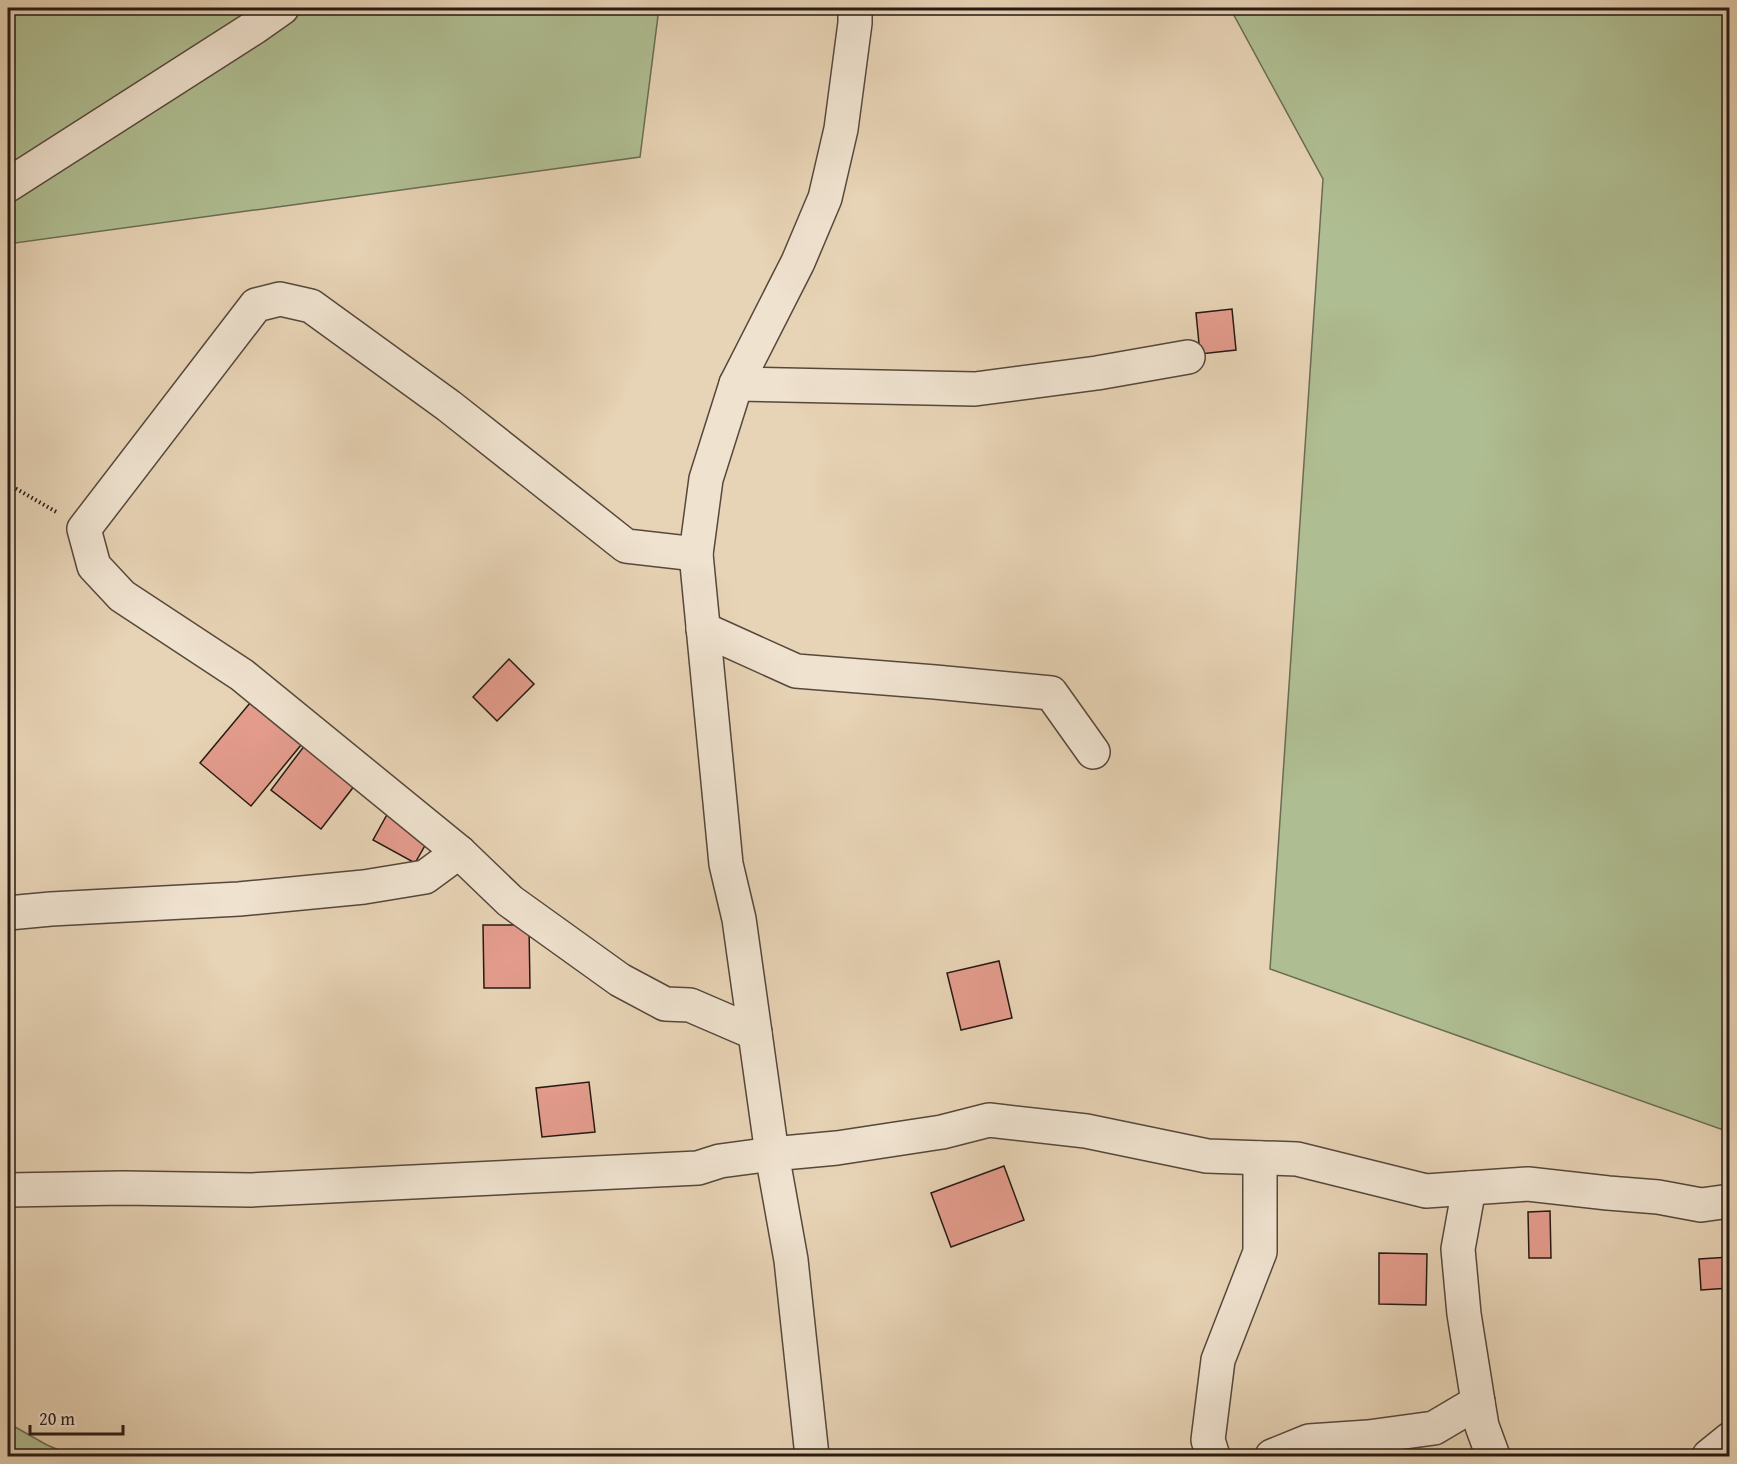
<svg xmlns="http://www.w3.org/2000/svg" width="1737" height="1464" font-family="'Gentium Book Plus',serif">
<style>
.green{fill:#afbe92;stroke:#6a6c53;stroke-width:1.5}
.building{fill:#e49c8d;stroke:#261a14;stroke-width:1.5}
.lines{fill:none;stroke-linecap:round;stroke-linejoin:round}
.minor-casing{stroke:#56483c;stroke-width:36}
.path{stroke:#261a14;stroke-width:4;stroke-dasharray:1.5 3;stroke-linecap:butt}
.minor{stroke:#efe2cf;stroke-width:33}
</style>
<rect width="100%" height="100%" fill="#e7d3b5"/>
<filter id="stains"><feTurbulence type="fractalNoise" baseFrequency=".00333" numOctaves="4"/><feColorMatrix values="0 0 0 0 .2 0 0 0 0 .09 0 0 0 0 .02 0 0 0 .5 -.17"/></filter>
<radialGradient id="worn" r=".72"><stop offset=".6" stop-color="#630" stop-opacity="0"/><stop offset="1" stop-color="#630" stop-opacity=".3"/></radialGradient>
<!-- green -->
<g class="green">
<polygon points="8,8 659,8 640,157 8,244"/>
<polygon points="1230,8 1729,8 1729,1132 1270,969 1323,179"/>
<polygon points="8,1423 47,1445 73,1456 8,1456"/>
</g>
<!-- building -->
<g class="building">
<polygon points="1232,309 1236,350 1200,354 1196,313"/>
<polygon points="509,659 534,684 497,721 473,697"/>
<polygon points="250,703 301,745 251,806 200,763"/>
<polygon points="305,745 355,785 321,829 271,790"/>
<polygon points="389,811 431,835 415,863 373,840"/>
<polygon points="483,925 529,925 530,988 484,988"/>
<polygon points="999,961 1012,1018 961,1030 947,973"/>
<polygon points="589,1082 595,1132 542,1137 536,1088"/>
<polygon points="1004,1166 1024,1220 951,1247 931,1193"/>
<polygon points="1550,1211 1551,1258 1529,1258 1528,1212"/>
<polygon points="1379,1253 1427,1254 1426,1305 1379,1304"/>
<polygon points="1730,1257 1730,1288 1701,1290 1699,1259"/>
<polygon points="1403,1440 1408,1456 1358,1456 1357,1453"/>
</g>
<g class="lines">
<defs>
<g id="minor">
<polyline points="8,185 255,27 282,8"/>
<polyline points="736,384 975,389 1097,373 1188,357"/>
<polyline points="696,554 626,546 449,406 311,306 280,299 256,305 84,529 94,566 122,596 242,675 459,852 510,901 620,980 665,1004 690,1005 755,1033"/>
<polyline points="703,629 796,671 935,682 1051,693 1093,752"/>
<polyline points="8,913 51,909 239,899 364,887 425,877 459,852"/>
<polyline points="1469,1188 1458,1249 1464,1314 1478,1402 1482,1426 1493,1456"/>
<polyline points="8,1190 123,1188 251,1190 698,1168 720,1161 772,1154 739,919 726,864 696,554 706,479 736,384 798,262 825,198 841,129 855,23 855,8"/>
<polyline points="812,1456 791,1260 772,1154 837,1148 942,1132 989,1120 1086,1131 1207,1156 1297,1159 1426,1191 1528,1184 1608,1193 1658,1197 1701,1205 1730,1201"/>
<polyline points="1213,1456 1208,1440 1218,1360 1260,1252 1260,1158"/>
<polyline points="1272,1456 1309,1441 1368,1437 1434,1428 1478,1402"/>
<polyline points="1709,1456 1730,1439"/>
</g>
</defs>
<!-- minor casing -->
<use href="#minor" class="minor-casing"/>
<!-- path -->
<polyline class="path" points="8,484 58,513"/>
<!-- minor -->
<use href="#minor" class="minor"/>
</g>
<!-- margin -->
<rect width="1737" height="1464" fill="none" stroke="#e7d3b5" stroke-width="30"/>
<rect x="9" y="9" width="1719" height="1446" fill="none" stroke="#261a14" stroke-width="3"/>
<rect x="15" y="15" width="1707" height="1434" fill="none" stroke="#261a14" stroke-width="1.5"/>
<!-- scale -->
<path d="M30 1425v9h93v-9" fill="none" stroke="#261a14" stroke-width="3"/>
<text x="39" y="1425" font-size="18" fill="#261a14" stroke="#efe2cf" stroke-width="4.5" paint-order="stroke">20 m</text>
<rect width="100%" height="100%" filter="url(#stains)"/>
<rect width="100%" height="100%" fill="url(#worn)"/>
</svg>
